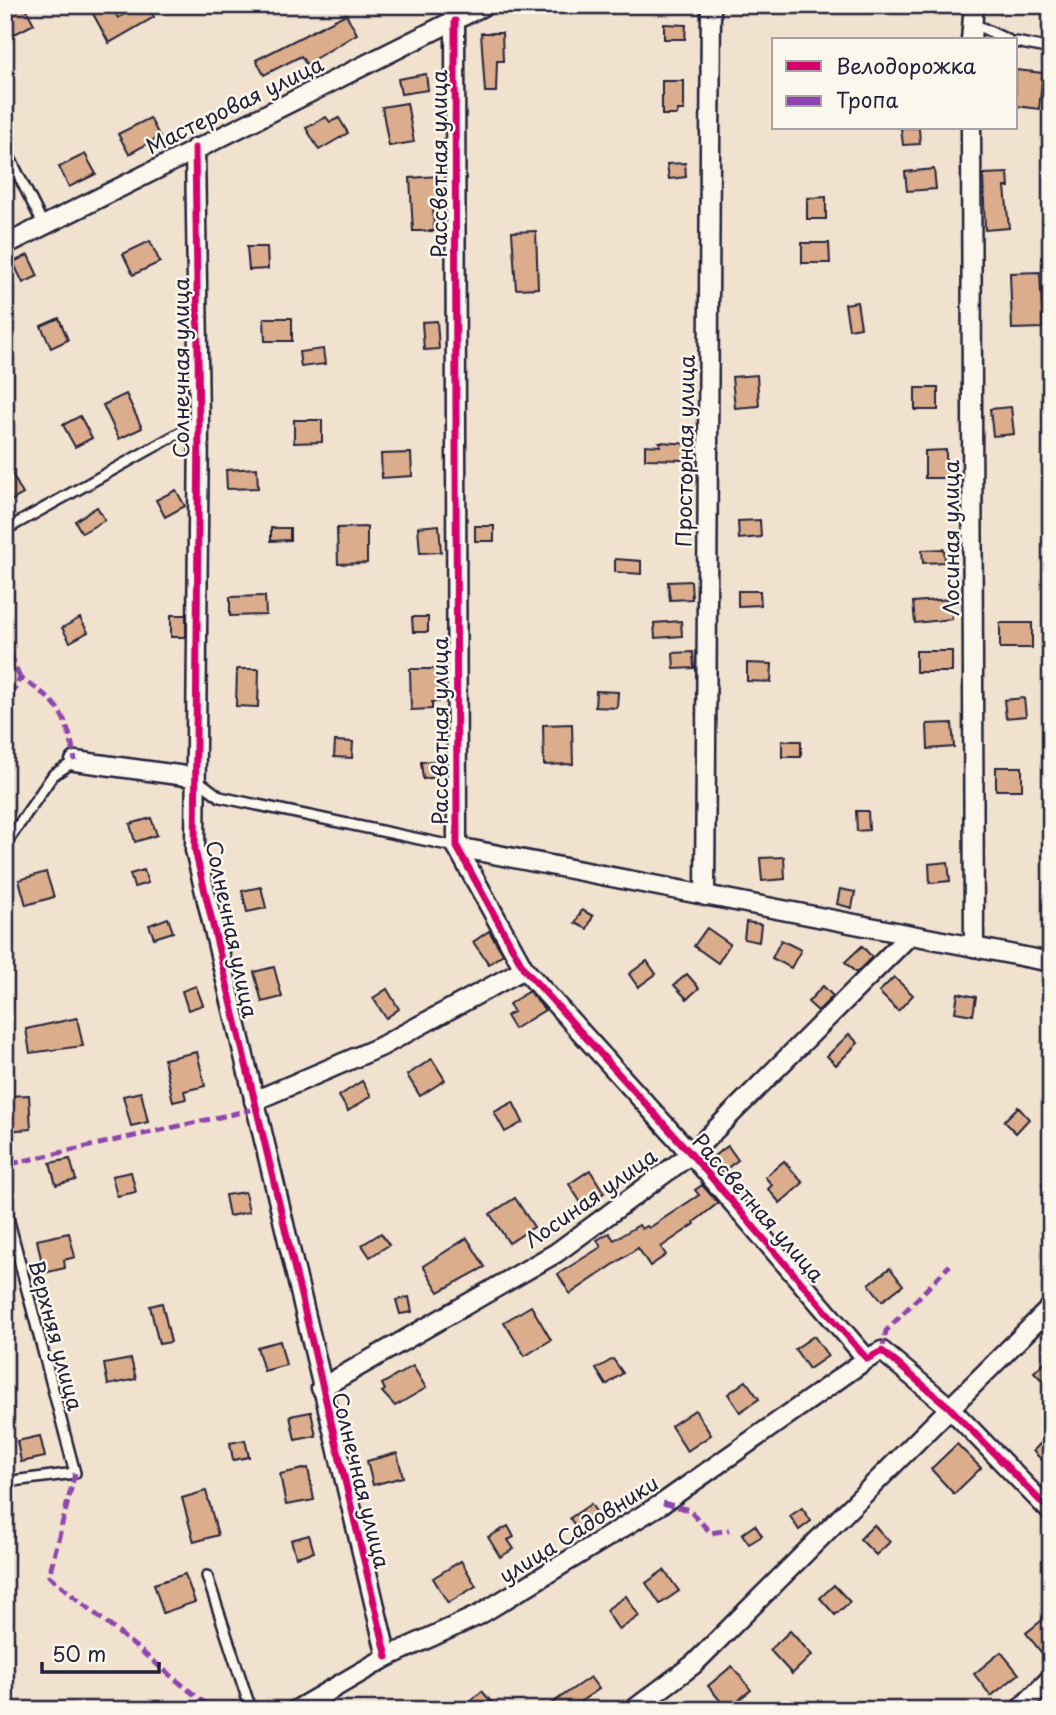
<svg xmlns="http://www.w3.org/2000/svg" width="1056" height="1715" font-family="'Playpen Sans',sans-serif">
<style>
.building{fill:#dbad8c;stroke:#22223b;stroke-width:2}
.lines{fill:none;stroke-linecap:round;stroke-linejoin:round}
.service-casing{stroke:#22223b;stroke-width:14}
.minor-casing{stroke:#22223b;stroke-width:23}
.service{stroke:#fbf7ec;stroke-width:9}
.minor{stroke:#fbf7ec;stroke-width:18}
.quiet{stroke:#8e44ad;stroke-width:5;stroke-dasharray:10 5;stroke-linecap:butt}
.cycleway-casing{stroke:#fbf7ec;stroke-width:11}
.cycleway{stroke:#d6006c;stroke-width:7}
.labels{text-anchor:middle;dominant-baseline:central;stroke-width:5;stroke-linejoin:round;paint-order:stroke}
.street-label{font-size:21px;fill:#22223b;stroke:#fbf7ec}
</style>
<rect width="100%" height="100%" fill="#f1e1cf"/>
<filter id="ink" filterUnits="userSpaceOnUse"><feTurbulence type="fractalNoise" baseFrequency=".0143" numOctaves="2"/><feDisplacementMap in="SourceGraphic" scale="14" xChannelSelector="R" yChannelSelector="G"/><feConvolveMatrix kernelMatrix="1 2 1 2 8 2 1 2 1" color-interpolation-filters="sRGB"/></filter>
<g filter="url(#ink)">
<!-- building -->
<g class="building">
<polygon points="5,5 24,5 34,24 11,36 5,25"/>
<polygon points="99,5 111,5 118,18 141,5 148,5 154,17 109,43 91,10"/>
<polygon points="346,14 357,34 306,64 301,56 264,75 256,60"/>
<polygon points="664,24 686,25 685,39 664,39"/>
<polygon points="481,33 502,33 503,61 497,61 496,92 485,92"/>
<polygon points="1016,70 1043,73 1039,109 1016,106"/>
<polygon points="426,74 428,90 401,94 398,79"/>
<polygon points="662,81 684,81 684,110 678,110 677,115 662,115"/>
<polygon points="407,103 414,142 389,146 382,107"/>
<polygon points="326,117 330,122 339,118 348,133 319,150 306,128"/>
<polygon points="150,118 160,137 129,154 118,134"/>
<polygon points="901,128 919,128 920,144 903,145"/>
<polygon points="85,154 96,174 69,187 59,167"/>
<polygon points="685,163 686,177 669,179 667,164"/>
<polygon points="934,169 936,189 907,191 905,172"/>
<polygon points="1008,173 1009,187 1005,187 1009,228 985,230 983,174"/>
<polygon points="438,176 439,200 433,200 434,231 413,231 410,178"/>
<polygon points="826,197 826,219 807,219 807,198"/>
<polygon points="536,231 538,288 516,289 512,232"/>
<polygon points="150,241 160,262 133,275 123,254"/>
<polygon points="802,243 829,243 830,263 802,263"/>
<polygon points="247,247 267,247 268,269 249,270"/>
<polygon points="28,255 38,276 23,283 13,262"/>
<polygon points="1040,272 1043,328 1012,329 1010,273"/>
<polygon points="857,302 861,327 849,329 845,304"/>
<polygon points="59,318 68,340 51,348 41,326"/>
<polygon points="264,318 292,318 292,341 265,341"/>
<polygon points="437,321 439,349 424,350 422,322"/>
<polygon points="323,349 325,364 301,367 299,352"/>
<polygon points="757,375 759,406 735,408 732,377"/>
<rect x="915" y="388" width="23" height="22"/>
<polygon points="126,394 142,428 119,439 103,405"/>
<polygon points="1011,407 1014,434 993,436 990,409"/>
<polygon points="80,416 92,438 75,447 63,425"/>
<polygon points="294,420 322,420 322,442 294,443"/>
<polygon points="659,442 692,444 692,457 685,457 685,460 645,459 645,445 660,446"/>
<polygon points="946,450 946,478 925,478 925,451"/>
<polygon points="411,453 412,476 382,478 381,454"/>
<polygon points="5,461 23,494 5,504"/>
<polygon points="257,468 258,488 227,489 226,470"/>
<polygon points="176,490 185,506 165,517 156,500"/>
<polygon points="97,507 105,520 82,533 75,521"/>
<polygon points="760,520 761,537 739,539 738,521"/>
<polygon points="439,525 441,552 420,553 418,527"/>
<rect x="475" y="526" width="19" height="15"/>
<polygon points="367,527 367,563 338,564 337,528"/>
<polygon points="271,528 290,528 290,540 271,541"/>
<polygon points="944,549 945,562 923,563 922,550"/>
<polygon points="615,559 641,561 641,574 615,572"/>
<polygon points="691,581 692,599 670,600 668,582"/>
<polygon points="738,591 760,591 761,605 738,606"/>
<polygon points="265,596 266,615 230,616 230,597"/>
<polygon points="950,599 952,619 915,623 913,602"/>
<rect x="171" y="615" width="15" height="22"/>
<polygon points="412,617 428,617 428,632 413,632"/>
<polygon points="80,618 88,632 70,642 62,628"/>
<polygon points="681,621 682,636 655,638 654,623"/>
<rect x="1000" y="623" width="32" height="25"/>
<rect x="916" y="651" width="36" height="21"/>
<polygon points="693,652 694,668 674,669 673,653"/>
<polygon points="747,663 772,664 771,682 747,681"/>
<polygon points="237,669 259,669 258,707 236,706"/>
<polygon points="410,669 438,669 439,702 432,702 432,709 411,710"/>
<polygon points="596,691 618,692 617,708 595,707"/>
<polygon points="1024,698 1026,716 1006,718 1004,700"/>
<polygon points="952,723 954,747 928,749 927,724"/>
<polygon points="572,724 573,764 544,765 543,725"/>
<polygon points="335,741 353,742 352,758 334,757"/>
<rect x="782" y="741" width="19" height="16"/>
<polygon points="443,760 445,776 423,779 421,762"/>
<rect x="996" y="767" width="26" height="23"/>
<polygon points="856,811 868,811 869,830 857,831"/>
<polygon points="151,818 157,835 135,842 130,824"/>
<polygon points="784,857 785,879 762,881 760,858"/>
<polygon points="948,862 950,881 930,883 929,864"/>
<polygon points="144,870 148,883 134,887 130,874"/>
<polygon points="46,872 54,897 26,905 19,880"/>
<polygon points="261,887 266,908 247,912 242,891"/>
<polygon points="840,889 855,892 852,908 837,904"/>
<polygon points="582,910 593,916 587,929 575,923"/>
<polygon points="168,918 173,932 154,938 149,925"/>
<polygon points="746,922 761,924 759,942 744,939"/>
<polygon points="707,928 730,944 718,963 694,946"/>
<polygon points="489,931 503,954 489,964 473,942"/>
<polygon points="781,940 801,950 791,968 772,958"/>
<polygon points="862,946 872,957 856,973 845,962"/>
<polygon points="647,961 656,974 638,987 629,974"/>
<polygon points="274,967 282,997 262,1002 254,972"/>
<polygon points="687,974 699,988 687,999 674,985"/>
<polygon points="894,977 913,995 898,1011 879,992"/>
<polygon points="196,986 203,1005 188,1010 182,991"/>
<polygon points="823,986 833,996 818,1011 808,1002"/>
<polygon points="387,989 399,1009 386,1018 373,998"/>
<polygon points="529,991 545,1010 514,1029 506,1016 514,1012 509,1004"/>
<polygon points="958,993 976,997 973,1015 955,1012"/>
<polygon points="77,1018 83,1046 30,1053 26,1029"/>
<polygon points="849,1034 858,1043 836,1065 827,1056"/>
<polygon points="197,1052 205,1086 184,1091 186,1099 173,1102 164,1059"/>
<polygon points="432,1059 445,1080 420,1096 407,1075"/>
<polygon points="362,1081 371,1096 348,1111 339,1096"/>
<polygon points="141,1092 148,1122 131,1126 123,1096"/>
<polygon points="29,1095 31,1129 5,1131 5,1096"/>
<polygon points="513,1102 523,1122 505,1132 494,1112"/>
<polygon points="1018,1107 1029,1119 1016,1133 1004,1121"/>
<polygon points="728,1146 738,1160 722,1172 711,1158"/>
<polygon points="70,1159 76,1180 56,1185 50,1163"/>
<polygon points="784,1161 803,1183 780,1203 768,1189 772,1185 765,1177"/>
<polygon points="590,1170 604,1193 583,1206 569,1184"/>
<polygon points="131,1172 136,1192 117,1196 112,1176"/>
<polygon points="702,1185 718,1203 694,1222 695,1224 661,1247 666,1255 650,1266 638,1248 570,1294 558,1274 601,1247 597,1240 609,1233 614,1240 639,1225 642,1229 647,1226 649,1228 699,1195 695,1190"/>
<polygon points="245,1192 249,1212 229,1216 225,1195"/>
<polygon points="515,1198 534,1227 509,1243 490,1214"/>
<polygon points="69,1233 75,1257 64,1260 65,1268 44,1273 37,1240"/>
<polygon points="381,1233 389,1245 370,1257 362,1245"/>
<polygon points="467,1238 485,1267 439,1292 423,1266"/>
<polygon points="890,1268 903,1285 882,1301 869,1284"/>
<polygon points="409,1297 412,1312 400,1314 396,1300"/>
<polygon points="162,1303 171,1342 159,1344 150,1306"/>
<polygon points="531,1306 551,1340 525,1356 504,1322"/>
<polygon points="814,1336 828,1356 809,1369 795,1349"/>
<polygon points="280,1341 286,1365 264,1371 257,1347"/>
<polygon points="1051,1356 1051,1390 1034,1372"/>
<polygon points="131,1359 136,1379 108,1385 104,1364"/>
<polygon points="613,1359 623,1373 606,1385 596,1369"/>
<polygon points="413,1366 426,1388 395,1406 382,1392 385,1390 382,1384"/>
<polygon points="746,1381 759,1399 740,1412 728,1394"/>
<polygon points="695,1410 711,1435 687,1451 671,1426"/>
<polygon points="311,1412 316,1436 295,1440 290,1416"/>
<polygon points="40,1436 45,1457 21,1462 17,1441"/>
<polygon points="245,1440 249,1457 233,1460 230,1443"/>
<polygon points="1042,1442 1051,1451 1042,1460 1033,1451"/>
<polygon points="957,1444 981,1468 954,1494 931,1469"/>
<polygon points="397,1453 403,1477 373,1485 367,1461"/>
<polygon points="308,1468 314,1500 286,1505 280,1474"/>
<polygon points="206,1491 218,1535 194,1542 182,1498"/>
<polygon points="591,1504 598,1515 577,1529 570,1518"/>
<polygon points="802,1508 811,1521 799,1530 790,1516"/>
<polygon points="755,1525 762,1536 749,1544 742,1534"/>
<polygon points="874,1525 890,1542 876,1555 860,1539"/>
<polygon points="508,1526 514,1537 508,1540 514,1549 500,1557 488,1537"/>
<polygon points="309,1535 314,1552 296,1557 291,1540"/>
<polygon points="461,1561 476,1586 448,1603 433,1578"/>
<polygon points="664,1570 679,1591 660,1604 646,1583"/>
<polygon points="185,1574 195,1602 163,1613 154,1584"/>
<polygon points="834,1585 850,1602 835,1615 820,1598"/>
<polygon points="626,1596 639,1616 619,1630 606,1610"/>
<polygon points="1051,1613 1051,1644 1041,1652 1026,1633"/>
<polygon points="790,1631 812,1655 792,1674 770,1650"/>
<polygon points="1001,1652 1019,1674 991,1696 974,1674"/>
<polygon points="732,1666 751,1690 727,1709 708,1686"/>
<polygon points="590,1677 599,1689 568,1710 542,1710"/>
<polygon points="482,1691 498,1710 461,1710"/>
</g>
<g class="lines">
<defs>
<g id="service">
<polyline points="972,23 1008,40"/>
<polyline points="1016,42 1051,49"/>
<polyline points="5,148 44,226"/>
<polyline points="5,530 199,422"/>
<polyline points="195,778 220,797 457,847"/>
<polyline points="5,845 53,775 75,761"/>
<polyline points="5,1206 75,1473 5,1482"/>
<polyline points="207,1576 251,1710"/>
</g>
<g id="minor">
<polyline points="455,21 457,847 524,969 691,1154 867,1359 882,1351 949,1407 1051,1512"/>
<polyline points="971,40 974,5"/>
<polyline points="971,128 974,947"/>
<polyline points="195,148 199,422 195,850 387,1657"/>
<polyline points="5,245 485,5"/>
<polyline points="75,761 193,777"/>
<polyline points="457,847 1051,962"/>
<polyline points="705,896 711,5"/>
<polyline points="254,1101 380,1047 524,969"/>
<polyline points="321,1388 556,1253 691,1154 908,937"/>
<polyline points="296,1710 387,1657 479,1615 663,1503 867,1359"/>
<polyline points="633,1710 694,1664 1051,1307"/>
<polyline points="1019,1710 1051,1678"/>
</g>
</defs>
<!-- service casing -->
<use href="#service" class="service-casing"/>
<!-- minor casing -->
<use href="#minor" class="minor-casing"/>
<!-- service -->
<use href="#service" class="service"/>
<!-- minor -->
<use href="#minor" class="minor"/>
<!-- quiet -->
<g class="quiet">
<polyline points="5,640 20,678"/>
<path d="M5,710L20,678C59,701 68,717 75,761"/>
<polyline points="10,1164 255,1109"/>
<polyline points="1051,1171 1042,1178 1051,1212"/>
<polyline points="882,1351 886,1331 950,1265"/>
<polyline points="75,1473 49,1576 213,1710"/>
<polyline points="663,1503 689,1510 711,1533 729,1530"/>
</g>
<defs>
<g id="cycleway">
<polyline points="455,21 457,847 524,969 691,1154 867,1359 882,1351 949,1407 1051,1512"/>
<polyline points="195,148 199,422 195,850 387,1657"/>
</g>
</defs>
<!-- cycleway casing -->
<use href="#cycleway" class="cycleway-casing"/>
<!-- cycleway -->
<use href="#cycleway" class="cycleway"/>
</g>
</g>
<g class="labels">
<!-- street labels -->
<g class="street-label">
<text transform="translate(234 104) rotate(-26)">Мастеровая улица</text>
<text transform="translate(438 164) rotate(-90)">Рассветная улица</text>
<text transform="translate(180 368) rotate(-90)">Солнечная улица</text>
<text transform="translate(684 451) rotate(-89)">Просторная улица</text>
<text transform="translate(950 538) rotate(-90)">Лосиная улица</text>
<text transform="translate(439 731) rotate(-90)">Рассветная улица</text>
<text transform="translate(233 929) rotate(78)">Солнечная улица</text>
<text transform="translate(590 1197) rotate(-35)">Лосиная улица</text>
<text transform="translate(759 1207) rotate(49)">Рассветная улица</text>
<text transform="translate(57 1335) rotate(75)">Верхняя улица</text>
<text transform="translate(362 1480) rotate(76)">Солнечная улица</text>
<text transform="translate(578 1528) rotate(-32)">улица Садовники</text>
</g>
</g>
<!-- margin -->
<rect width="1056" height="1715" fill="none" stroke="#fbf7ec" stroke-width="28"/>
<rect x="14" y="14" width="1028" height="1687" fill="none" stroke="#22223b" stroke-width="2.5" filter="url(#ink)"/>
<!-- legend -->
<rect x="772" y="38" width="245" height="91" fill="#fbf7ec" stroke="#a4a2a5" stroke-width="2"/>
<rect x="786" y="61" width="35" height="10" fill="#d6006c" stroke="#a4a2a5" stroke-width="2"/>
<text x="836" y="74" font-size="21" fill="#22223b">Велодорожка</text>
<rect x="786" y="96" width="35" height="10" fill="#8e44ad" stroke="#a4a2a5" stroke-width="2"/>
<text x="836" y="108" font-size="21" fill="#22223b">Тропа</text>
<!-- scale -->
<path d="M42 1662v10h117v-10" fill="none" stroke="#22223b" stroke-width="3.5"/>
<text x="52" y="1662" font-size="21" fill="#22223b" stroke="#fbf7ec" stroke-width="5" paint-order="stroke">50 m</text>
</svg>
